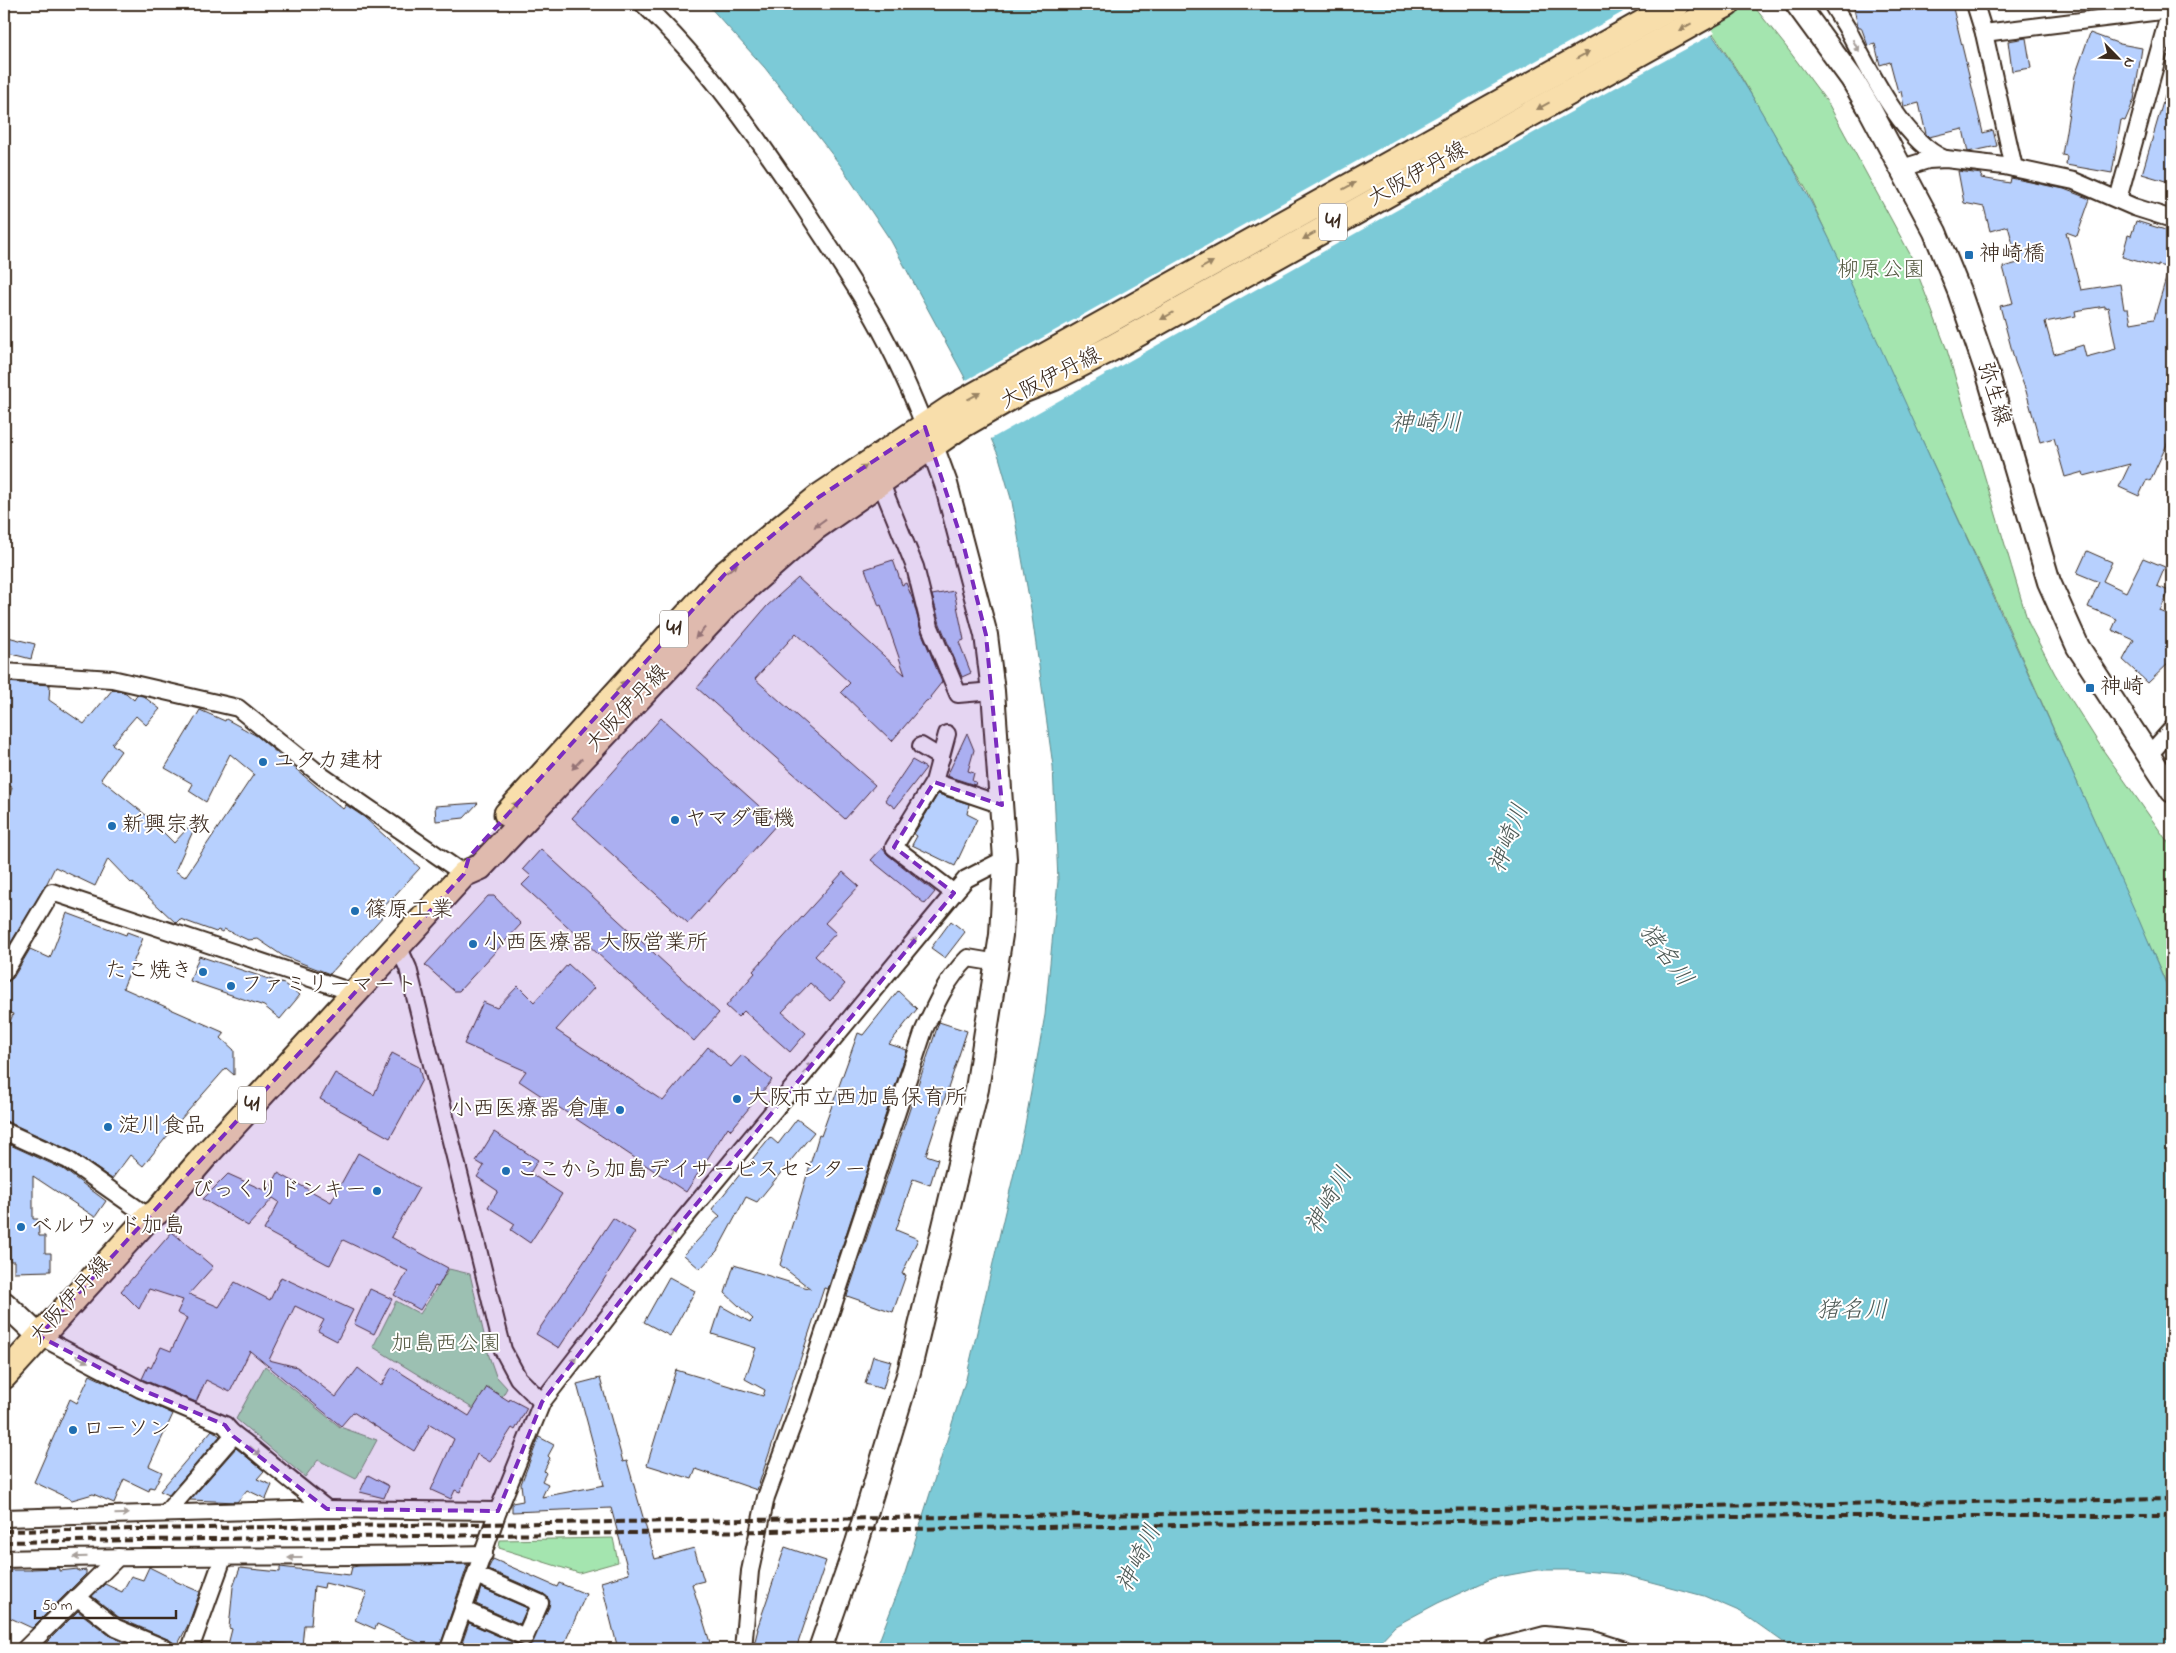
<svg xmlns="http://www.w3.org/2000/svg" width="2176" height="1653" font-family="'Indie Flower','Klee One',sans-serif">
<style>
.green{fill:#a4e5af;stroke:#708866}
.water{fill:#7bcad7;stroke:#618a8d}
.pier{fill:#fff}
.building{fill:#b7d0fe;stroke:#3b2a1e;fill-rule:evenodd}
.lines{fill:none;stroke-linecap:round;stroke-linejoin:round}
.street-casing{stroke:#3b2a1e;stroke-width:20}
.secondary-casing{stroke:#3b2a1e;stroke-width:26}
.primary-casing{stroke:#3b2a1e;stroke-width:29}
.street{stroke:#fff;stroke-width:16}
.secondary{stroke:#fff;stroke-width:22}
.primary{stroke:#f8deab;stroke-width:25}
.rail{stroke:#3b2a1e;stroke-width:4;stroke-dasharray:8 4;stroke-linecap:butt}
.oneway{fill:#9a8464}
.oneway2{fill:#a79f9a}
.marked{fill:#7b2cbf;fill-opacity:0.2;stroke:#7b2cbf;stroke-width:4;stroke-dasharray:10 6;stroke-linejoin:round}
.poi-dot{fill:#1f6fb2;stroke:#fff;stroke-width:2}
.labels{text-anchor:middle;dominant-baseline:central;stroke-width:4;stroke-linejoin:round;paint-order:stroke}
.shield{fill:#fff;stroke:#766a62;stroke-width:1}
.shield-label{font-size:21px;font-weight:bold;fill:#3b2a1e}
.street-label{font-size:22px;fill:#3b2a1e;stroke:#fff}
.poi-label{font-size:22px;fill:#3b2a1e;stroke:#fff;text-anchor:start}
.park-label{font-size:22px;fill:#555942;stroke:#fff}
.water-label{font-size:24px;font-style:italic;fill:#4e5a56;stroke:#fff}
</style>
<rect width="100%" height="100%" fill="#fff"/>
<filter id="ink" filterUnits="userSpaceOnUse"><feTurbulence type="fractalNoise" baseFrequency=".02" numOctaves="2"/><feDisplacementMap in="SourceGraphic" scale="10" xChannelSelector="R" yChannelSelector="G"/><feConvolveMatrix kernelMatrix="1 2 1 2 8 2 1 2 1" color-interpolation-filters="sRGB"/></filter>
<g filter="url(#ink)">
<!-- green -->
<g class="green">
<polygon points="1691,4 1752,4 1784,44 1828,103 1910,254 1947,350 2028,622 2055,674 2103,750 2172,848 2172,996 2002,613 1806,189 1740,75 1716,38"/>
<polygon points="449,1269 470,1274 489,1356 496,1376 507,1388 490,1419 373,1347 396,1301 420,1314"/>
<polygon points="265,1366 340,1427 377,1440 356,1479 318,1460 305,1477 236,1419"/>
<polygon points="613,1538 618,1562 579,1573 499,1548 500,1540"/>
</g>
<!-- water -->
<path class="water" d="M707,4H1690C1787,133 1853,287 1919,433C1993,595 2066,757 2139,920L2172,998V1649H1793L1741,1612L1704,1596L1621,1574L1570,1570H1537L1493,1578L1438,1603L1395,1626L1373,1649H876L904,1576L966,1379L1024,1130L1045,1015L1058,881L1053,766L1031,609L1012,502L999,457L964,376L891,241L841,166L765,68Z"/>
<!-- pier -->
<polygon class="pier" points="1634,4 1693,4 1715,33 1562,117 989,440 963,382 1623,12"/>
<!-- building -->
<g class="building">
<polygon points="1853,4 1952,4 1983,133 1993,130 1997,146 1968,152 1963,129 1929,137 1926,134 1919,103 1904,107 1901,91 1898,92 1890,62 1880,65 1875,44 1868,46 1861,27 1858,27"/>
<polygon points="2090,33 2120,44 2142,48 2134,100 2125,121 2121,120 2112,173 2066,165 2067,156 2062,155 2075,76"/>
<polygon points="2026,38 2031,68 2012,71 2008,41"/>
<polygon points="2168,85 2172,86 2172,183 2142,174"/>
<path d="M1958,171L1982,174L1981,178L2010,183L2011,178L2064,189L2090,199L2077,236L2066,232L2081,290L2120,284L2124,309H2128L2131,323L2154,319L2167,275H2170L2172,444L2168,442L2150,481L2147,479L2139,496L2119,487L2130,464L2084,476L2083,472L2065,477L2054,438L2040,442L2026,391L2015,362L2000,306L2013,303L2003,267L2018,263L2008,226L1990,231L1984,207L1964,203ZM2105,306V308L2108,307L2116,349L2086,357L2083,345L2054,354L2045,322L2076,316L2075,311Z"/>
<polygon points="2136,221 2172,232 2172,247 2167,267 2158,265 2158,267 2122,257 2128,235 2131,236"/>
<polygon points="2087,551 2112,562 2103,581 2126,592 2143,558 2165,567 2157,586 2169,591 2160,611 2172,616 2172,660 2148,683 2123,660 2134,640 2112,630 2117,619 2088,607 2099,582 2077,573"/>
<polygon points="893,560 902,585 906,583 913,600 921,631 942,682 930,697 932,699 926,701 892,741 841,692 850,683 796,633 755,679 875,785 845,819 697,688 767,606 798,578 905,675 881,605 879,606 865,569"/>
<polygon points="954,591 964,640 959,642 971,673 962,677 940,624 932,595"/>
<polygon points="4,636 35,644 31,659 4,652"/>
<polygon points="5,682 50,685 49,700 84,724 113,689 126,693 134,700 137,695 143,696 160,709 146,725 136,716 112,744 121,751 101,779 147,816 174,843 196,819 198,820 175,871 185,877 254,774 230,754 206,802 189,791 193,784 165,768 200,710 225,721 226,719 257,736 343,809 346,805 364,817 420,868 382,909 386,913 330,974 283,956 258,939 248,940 224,929 222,932 218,930 216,932 180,919 176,923 132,882 131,883 108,859 95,886 55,867 47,883 4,954 4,817 12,787 4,784"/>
<polygon points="661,718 778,823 688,923 572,818"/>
<polygon points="967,733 974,750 968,771 974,773 972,781 976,782 975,785 947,776"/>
<polygon points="912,760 926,768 895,808 885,800"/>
<polygon points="938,794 969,804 967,814 977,819 955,866 912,845 917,836 914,834"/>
<polygon points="478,803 464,818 436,821 435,806"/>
<polygon points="882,848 888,855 935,892 925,904 871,860"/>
<polygon points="541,849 719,1013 694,1041 522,885 531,876 523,869"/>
<polygon points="843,872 859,886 825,923 836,933 815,956 845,984 830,1001 810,983 782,1012 806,1033 790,1052 744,1011 738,1017 726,1006 755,973 753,971"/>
<polygon points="488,896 494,896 521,924 459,991 454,991 425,965"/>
<polygon points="67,913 126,935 127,932 143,938 123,988 225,1033 221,1038 234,1050 234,1075 226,1068 181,1119 143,1166 130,1155 112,1179 72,1151 4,1120 4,1037 13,1014 4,1011 4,983 13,978 30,949 50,958"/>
<polygon points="951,921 965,932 945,958 931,948"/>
<polygon points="199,956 284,984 300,995 280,1019 264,1006 190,981"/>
<polygon points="568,964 594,988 556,1030 663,1101 708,1047 731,1067 742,1055 772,1080 731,1130 728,1127 686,1192 519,1081 526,1071 464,1044 483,1002 497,1008 518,986 534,1002"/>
<polygon points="898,991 917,1009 889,1044 907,1050 828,1289 824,1288 757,1490 696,1469 692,1479 647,1465 676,1370 763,1396 765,1390 745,1379 756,1348 712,1334 721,1306 750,1322 753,1319 725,1293 734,1265 811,1289 780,1265 819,1135 821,1136 858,1033 863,1035"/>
<polygon points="939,1022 967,1031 926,1155 938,1159 930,1185 913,1179 896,1230 918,1239 902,1274 906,1275 893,1312 847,1296"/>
<polygon points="392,1053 419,1067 422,1080 390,1138 320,1099 335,1073 374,1095"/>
<polygon points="797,1119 814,1132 757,1202 746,1197 717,1251 700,1269 684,1255 720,1216 712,1209 770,1137 778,1144"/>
<polygon points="494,1132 538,1160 530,1173 562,1194 530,1243 511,1230 515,1224 488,1207 498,1191 477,1177 484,1166 476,1161"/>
<polygon points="6,1143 63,1169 106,1201 95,1217 33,1176 33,1219 38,1219 39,1236 45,1236 45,1253 51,1253 51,1271 14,1272 14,1261 10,1261 9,1237 4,1237 4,1148"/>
<polygon points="358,1153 419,1188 391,1237 448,1268 438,1287 435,1286 420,1310 394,1295 408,1271 343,1240 330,1265 327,1264 264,1230 279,1202 273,1198 248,1226 203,1199 228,1174 268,1192 278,1173 331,1202"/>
<polygon points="613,1218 635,1232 559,1348 536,1334"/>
<polygon points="172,1232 213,1267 189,1294 219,1307 235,1282 270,1300 281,1277 353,1310 337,1341 318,1331 324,1320 295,1306 269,1360 297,1367 336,1397 358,1368 381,1386 392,1367 469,1416 487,1387 509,1401 510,1399 527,1408 515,1430 512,1428 490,1462 477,1454 460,1492 455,1490 451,1499 431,1490 454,1439 430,1424 414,1451 353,1412 341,1426 250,1351 230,1392 206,1380 196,1402 144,1380 142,1379 148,1366 151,1368 161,1347 171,1351 187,1318 177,1313 183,1300 149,1289 139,1309 121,1291"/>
<polygon points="669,1277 695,1291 670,1336 644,1322"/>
<polygon points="370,1289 392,1299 374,1334 354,1324"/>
<polygon points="873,1356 891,1361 883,1389 865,1384"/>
<polygon points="90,1375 173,1414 149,1466 162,1472 154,1488 150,1487 149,1491 124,1479 114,1503 93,1494 72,1500 34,1482 70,1399 77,1403"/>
<polygon points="600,1378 623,1462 627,1461 655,1559 694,1548 704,1581 692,1584 712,1649 618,1649 601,1582 629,1574 611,1508 512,1512 512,1503 523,1501 521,1484 539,1437 554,1445 548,1456 550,1458 544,1471 546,1473 542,1481 548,1484 542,1497 604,1485 577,1384"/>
<polygon points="212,1430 220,1436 169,1495 160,1491"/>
<polygon points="236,1448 264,1471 257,1479 272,1485 266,1499 247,1490 237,1502 190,1500"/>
<polygon points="368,1475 389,1486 384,1498 360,1492"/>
<polygon points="785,1547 826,1561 796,1649 753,1649 758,1629 757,1629"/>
<polygon points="493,1559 557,1587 559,1583 586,1594 562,1649 460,1649 469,1623 521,1646 530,1645 549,1607 550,1601 544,1594 488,1569"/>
<polygon points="468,1564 439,1649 417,1649 419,1643 377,1624 375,1629 355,1620 367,1593 325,1583 324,1588 314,1586 311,1625 304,1625 302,1646 257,1641 255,1649 227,1649 232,1629 229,1628 233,1587 240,1568 280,1572 280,1567 350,1575 352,1567 359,1566"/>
<polygon points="149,1567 175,1580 175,1581 200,1592 188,1625 177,1646 170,1640 121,1619 92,1596 105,1584 122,1592 131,1576 143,1580"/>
<polygon points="59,1568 59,1571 78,1569 78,1571 86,1570 86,1574 32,1628 4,1615 4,1570 31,1570 31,1569"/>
<polygon points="481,1588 527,1608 520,1624 476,1604"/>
<polygon points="78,1611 110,1636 141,1649 117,1649 100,1642 93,1649 40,1649"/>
</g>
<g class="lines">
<defs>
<g id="street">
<path d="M643,4C705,62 758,138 805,209C828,245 853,281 874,318C895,355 913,396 928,435"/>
<path d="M1832,4C1837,13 1843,21 1848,30C1868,68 1904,143 1945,159"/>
<polyline points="1975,4 1984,33 2014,168"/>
<polyline points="1984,33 2169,10"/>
<polyline points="1902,168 1928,160 1946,159 2004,166 2074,181 2134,207 2172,219"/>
<polyline points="2118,199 2172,4"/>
<polyline points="880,481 915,567 930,627 958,694 993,691"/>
<polyline points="4,672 112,679 238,708 322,776 464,874"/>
<polyline points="947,734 934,782 894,847 954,893"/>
<polyline points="921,746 941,758"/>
<polyline points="2148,756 2172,729"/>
<polyline points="934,782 1002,805"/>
<polyline points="398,946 408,968 503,1350 518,1378 542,1402"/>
<polyline points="4,973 52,892 355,993"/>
<polyline points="4,1131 68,1160 149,1217"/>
<path d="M39,1336L140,1389L225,1425C233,1436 239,1437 248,1445C274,1467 300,1488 327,1509"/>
<polyline points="166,1513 233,1436"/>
<polyline points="4,1518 327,1509 498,1511"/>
<path d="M4,1559C164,1555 324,1558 484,1554"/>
<polyline points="77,1597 116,1628 166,1649"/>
<polyline points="464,1610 525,1637 540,1603 476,1575"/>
<polyline points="25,1649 118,1557"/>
<polyline points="190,1649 223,1558"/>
<polyline points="449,1649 498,1511 542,1402 679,1225 954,893 966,879 1005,859"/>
<path d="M743,1649L750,1571L766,1497L801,1402L924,1030C936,1003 947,979 968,958L998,963"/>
<polyline points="1491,1649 1545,1635 1594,1640 1622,1649"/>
</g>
<g id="secondary">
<polyline points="1797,4 1852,79 1868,106 1935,232 1959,291 1989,378 2049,582 2078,647 2172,791"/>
<polyline points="4,1303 39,1336"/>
<polyline points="820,1649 857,1543 909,1372 977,1089 1001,935 1005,859 993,691 986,635 946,484 932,446"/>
</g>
<g id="primary">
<polyline points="507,814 725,574 819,497 950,409 1677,4"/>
<polyline points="4,1376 149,1217 157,1212 204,1157 464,874 480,867 726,605 814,528 959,427 1023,390 1053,378 1110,349 1727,4"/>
</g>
</defs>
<!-- street casing -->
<use href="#street" class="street-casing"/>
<!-- secondary casing -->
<use href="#secondary" class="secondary-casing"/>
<!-- primary casing -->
<use href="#primary" class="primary-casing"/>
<!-- street -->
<use href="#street" class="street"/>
<!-- secondary -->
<use href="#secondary" class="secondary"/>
<!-- primary -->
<use href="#primary" class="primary"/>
<!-- rail -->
<g class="rail">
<polyline points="4,1531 2172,1499"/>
<polyline points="4,1542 1805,1516 2172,1516"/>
</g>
</g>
<!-- one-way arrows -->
<defs><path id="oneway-solid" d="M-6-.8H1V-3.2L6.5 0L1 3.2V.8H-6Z" transform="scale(1.25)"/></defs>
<g class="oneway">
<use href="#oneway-solid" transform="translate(1685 27) rotate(151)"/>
<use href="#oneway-solid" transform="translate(1583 55) rotate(-29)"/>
<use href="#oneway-solid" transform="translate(1543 106) rotate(151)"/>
<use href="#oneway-solid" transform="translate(1349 186) rotate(-29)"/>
<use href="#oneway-solid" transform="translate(1309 236) rotate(151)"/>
<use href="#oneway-solid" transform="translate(1207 265) rotate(-29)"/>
<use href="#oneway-solid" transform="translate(1167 316) rotate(150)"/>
<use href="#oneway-solid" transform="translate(974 396) rotate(-29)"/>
<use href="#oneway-solid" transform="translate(861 469) rotate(-34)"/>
<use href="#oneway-solid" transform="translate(820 523) rotate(144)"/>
<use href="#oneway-solid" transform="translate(732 568) rotate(-39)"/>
<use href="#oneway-solid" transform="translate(700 633) rotate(133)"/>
<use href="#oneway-solid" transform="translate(621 686) rotate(-47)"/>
<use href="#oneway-solid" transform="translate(577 764) rotate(133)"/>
<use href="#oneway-solid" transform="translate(513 807) rotate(-48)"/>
</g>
<g class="oneway2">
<use href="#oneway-solid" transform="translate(1856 46) rotate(63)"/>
<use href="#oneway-solid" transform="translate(912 943) rotate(-50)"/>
<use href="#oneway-solid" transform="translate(808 1068) rotate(-51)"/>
<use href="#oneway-solid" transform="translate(672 1235) rotate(-52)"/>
<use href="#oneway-solid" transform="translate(82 1359) rotate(28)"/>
<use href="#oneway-solid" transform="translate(572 1363) rotate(-52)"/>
<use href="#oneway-solid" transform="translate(255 1451) rotate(41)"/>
<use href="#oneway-solid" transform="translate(122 1514) rotate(-2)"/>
<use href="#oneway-solid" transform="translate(80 1557) rotate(179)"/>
<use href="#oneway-solid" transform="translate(295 1558) rotate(180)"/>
</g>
</g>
<!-- marked area -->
<path class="marked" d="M925,427L964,547L986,635L1002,805L934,782L894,847L954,893L679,1225L542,1402L498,1511L327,1509L233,1436L225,1425L140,1389L39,1336L464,874L469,857L725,574L819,497Z"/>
<!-- markers -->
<g class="poi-dot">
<rect x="1964" y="250" width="10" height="10" rx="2.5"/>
<rect x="2085" y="683" width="10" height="10" rx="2.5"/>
<circle cx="263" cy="762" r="5"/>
<circle cx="675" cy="820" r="5"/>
<circle cx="112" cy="826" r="5"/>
<circle cx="355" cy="911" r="5"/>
<circle cx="473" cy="944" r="5"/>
<circle cx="203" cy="972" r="5"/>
<circle cx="231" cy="986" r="5"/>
<circle cx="737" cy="1099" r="5"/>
<circle cx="620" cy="1110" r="5"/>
<circle cx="108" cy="1127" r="5"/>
<circle cx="506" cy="1171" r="5"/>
<circle cx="377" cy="1191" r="5"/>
<circle cx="21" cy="1227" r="5"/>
<circle cx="73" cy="1430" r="5"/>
</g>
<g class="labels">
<!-- shield labels -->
<g class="shield">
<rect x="1319" y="203.5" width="28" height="37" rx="4"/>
<rect x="660" y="610.5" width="28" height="37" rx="4"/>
<rect x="238" y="1086.5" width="28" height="37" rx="4"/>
</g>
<g class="shield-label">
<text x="1333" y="222">41</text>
<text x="674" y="629">41</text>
<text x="252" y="1105">41</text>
</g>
<!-- street labels -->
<g class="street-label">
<text transform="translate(1418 175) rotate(-29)">大阪伊丹線</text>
<text transform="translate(1051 379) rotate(-27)">大阪伊丹線</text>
<text transform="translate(1993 394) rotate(73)">弥生線</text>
<text transform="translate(628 709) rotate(-47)">大阪伊丹線</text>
<text transform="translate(71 1301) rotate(-48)">大阪伊丹線</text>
</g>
<!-- poi labels -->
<g class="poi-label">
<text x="1979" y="255">神崎橋</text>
<text x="2100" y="688">神崎</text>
<text x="273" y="762">ユタカ建材</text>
<text x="685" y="820">ヤマダ電機</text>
<text x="122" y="826">新興宗教</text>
<text x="365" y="911">篠原工業</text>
<text x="483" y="944">小西医療器 大阪営業所</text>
<text x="193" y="972" text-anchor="end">たこ焼き</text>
<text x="241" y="986">ファミリーマート</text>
<text x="747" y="1099">大阪市立西加島保育所</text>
<text x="610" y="1110" text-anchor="end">小西医療器 倉庫</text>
<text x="118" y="1127">淀川食品</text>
<text x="516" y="1171">ここから加島デイサービスセンター</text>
<text x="367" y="1191" text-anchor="end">びっくりドンキー</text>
<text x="31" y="1227">ベルウッド加島</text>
<text x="83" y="1430">ローソン</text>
</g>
<!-- park labels -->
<g class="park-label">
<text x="1881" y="271">柳原公園</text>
<text x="446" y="1345">加島西公園</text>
</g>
<!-- water labels -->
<g class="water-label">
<text x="1426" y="424">神崎川</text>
<text transform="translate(1510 839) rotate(-69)">神崎川</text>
<text transform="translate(1665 956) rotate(53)">猪名川</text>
<text transform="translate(1330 1201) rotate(-61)">神崎川</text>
<text x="1852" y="1311">猪名川</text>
<text transform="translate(1140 1559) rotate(-64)">神崎川</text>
</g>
</g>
<!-- margin -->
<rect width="2176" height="1653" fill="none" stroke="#fff" stroke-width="20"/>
<rect x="10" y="10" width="2156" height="1633" fill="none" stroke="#3b2a1e" stroke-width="2" filter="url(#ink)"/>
<!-- north arrow -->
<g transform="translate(2118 58) rotate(114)" stroke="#ffffff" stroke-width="4" paint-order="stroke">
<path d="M0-4L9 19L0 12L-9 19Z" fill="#3b2a1e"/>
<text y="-8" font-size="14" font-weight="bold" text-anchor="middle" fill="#3b2a1e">N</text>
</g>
<!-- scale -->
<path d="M35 1610v8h141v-8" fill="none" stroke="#3b2a1e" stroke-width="2.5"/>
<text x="42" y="1610" font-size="15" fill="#3b2a1e" stroke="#ffffff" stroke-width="4" paint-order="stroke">50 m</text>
</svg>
